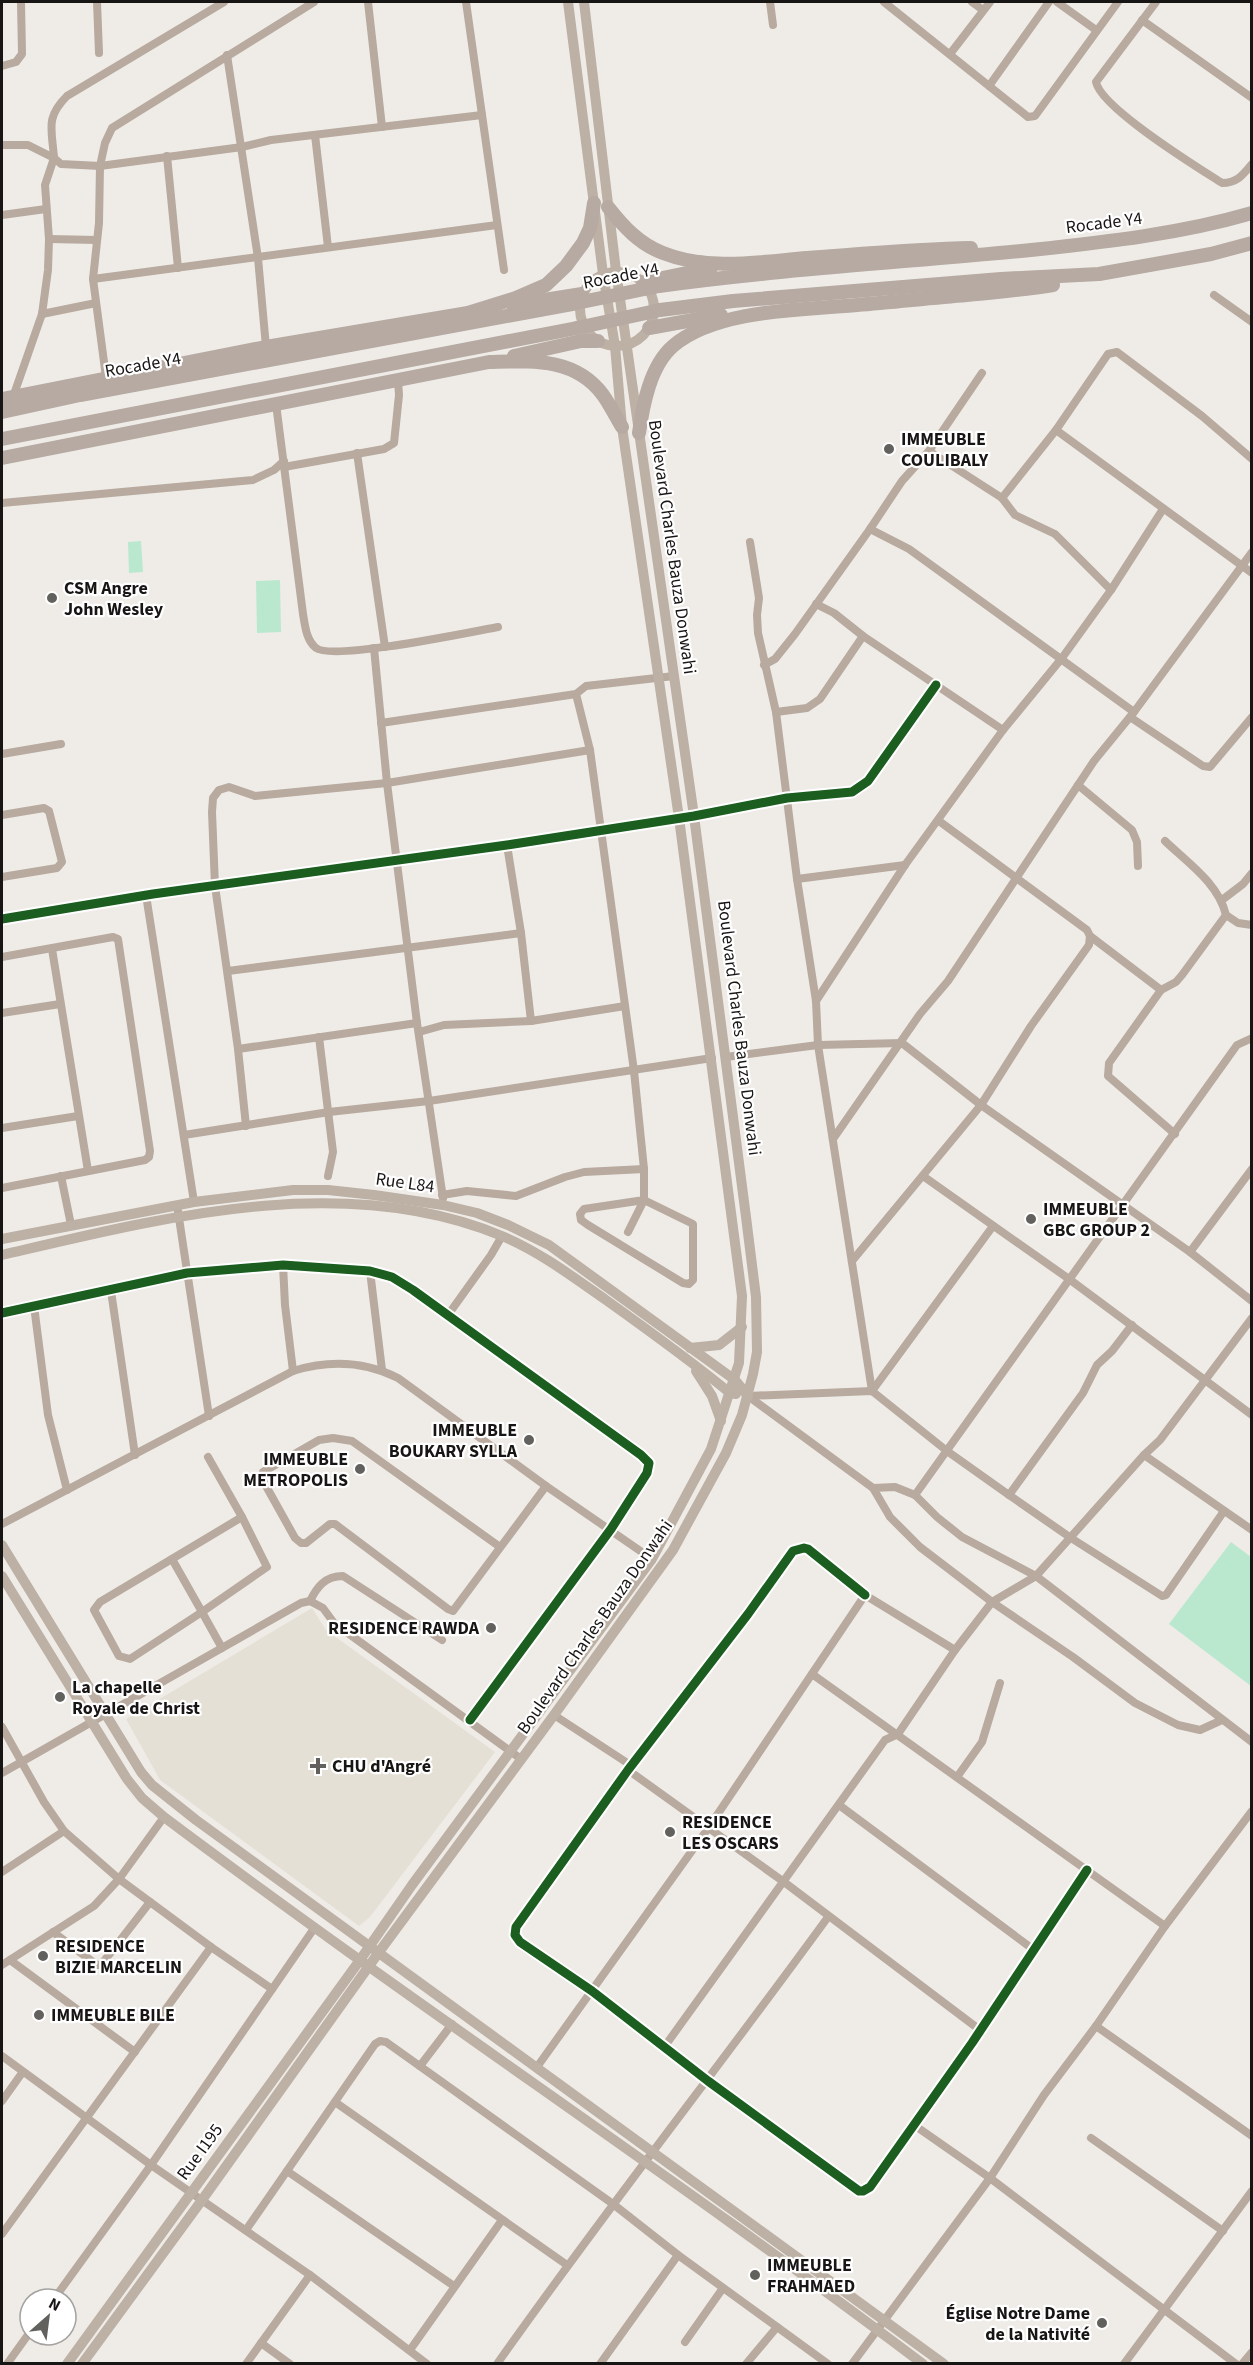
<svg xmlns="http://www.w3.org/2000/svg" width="1253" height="2365" font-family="'Source Sans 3',sans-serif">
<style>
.built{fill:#e5e0d6}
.green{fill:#bae8ce}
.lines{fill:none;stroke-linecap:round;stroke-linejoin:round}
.minor{stroke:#b8aa9e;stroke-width:8}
.secondary{stroke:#bdb0a4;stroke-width:10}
.trunk{stroke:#b6aaa2;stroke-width:14}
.trunk-bridge{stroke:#b6aaa2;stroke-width:14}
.cycleway-casing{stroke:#fff;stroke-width:13}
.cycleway{stroke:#1b5e20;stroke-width:9}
.poi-dot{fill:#63615e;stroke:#fff;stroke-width:2}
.labels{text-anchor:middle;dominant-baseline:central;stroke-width:4.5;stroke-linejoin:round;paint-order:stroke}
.street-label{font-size:18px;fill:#181614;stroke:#fff}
.poi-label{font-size:18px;font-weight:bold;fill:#181614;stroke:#fff;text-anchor:start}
</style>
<rect width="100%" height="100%" fill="#efece8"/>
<!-- built -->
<polygon class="built" points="312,1608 326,1630 495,1752 370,1917 359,1926 160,1780 126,1719"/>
<!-- green -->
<g class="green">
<polygon points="141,541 143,572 129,573 128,542"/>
<polygon points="280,580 281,632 257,633 256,581"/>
<polygon points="1231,1542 1251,1557 1251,1686 1169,1624"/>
</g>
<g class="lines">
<!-- minor -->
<g class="minor">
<polyline points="97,2 99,53"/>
<polyline points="368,2 382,127"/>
<polyline points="466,2 504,270"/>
<polyline points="770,2 773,25"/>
<polyline points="884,2 1028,117 1035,116 1118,2"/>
<polyline points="972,2 983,10"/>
<polyline points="1057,2 1096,30"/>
<path d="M1156,2L1096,82C1101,108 1197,167 1222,183C1237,183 1243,175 1252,164"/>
<polyline points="1142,20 1252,98"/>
<polyline points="950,54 990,2"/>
<polyline points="227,55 258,258 266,347"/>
<polyline points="2,66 16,62 22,54 21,2"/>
<polyline points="989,86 1049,2"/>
<polyline points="315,135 328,247"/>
<path d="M2,145H28L54,158C52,129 45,118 67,96L224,2"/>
<polyline points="167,156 178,268"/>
<polyline points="2,215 46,209"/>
<polyline points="49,239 97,240"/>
<polyline points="93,279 497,225"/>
<polyline points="1214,295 1252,322"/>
<polyline points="42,314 96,303"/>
<polyline points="106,377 93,279 99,223 100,166 105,143 112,128 314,2"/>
<polyline points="13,397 42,314 48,270 49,239 45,185 54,158 61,164 100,166 242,147 271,140 482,115"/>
<path d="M276,404L303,614C305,625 306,640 316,648C333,661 470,632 498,627"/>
<polyline points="929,451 1002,498 1015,515 1055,534 1111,590"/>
<polyline points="357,453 385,647"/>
<polyline points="1252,459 1202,416 1117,352 1108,354 1056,430 1252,573"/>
<polyline points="284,467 384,449 394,443 399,395 398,381"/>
<polyline points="1002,498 1056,430"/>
<polyline points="2,503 253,480 274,470 284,461"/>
<polyline points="870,529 909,549 1134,712"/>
<polyline points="750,542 759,598 757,615 758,633 776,712 797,879 816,1001 818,1045 872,1391"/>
<polyline points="816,604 834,613 863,636 1003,730"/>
<polyline points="374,648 387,783 417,1023 443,1198"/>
<polyline points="764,665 775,659 795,634 870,529 902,481 929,451 982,373"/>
<polyline points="776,712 807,708 820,699 863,636"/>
<polyline points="1130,717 1203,766 1210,767 1252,717"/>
<polyline points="381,723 576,694"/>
<polyline points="2,754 61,744"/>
<polyline points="1078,785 1132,830 1137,842 1138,866"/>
<polyline points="2,815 44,808 49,811 62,862 57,868 2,877"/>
<path d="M1165,841C1188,863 1218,883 1226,915L1238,923L1252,925"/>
<polyline points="507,845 521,933 531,1021 625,1006"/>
<polyline points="797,879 905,865"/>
<polyline points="146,895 194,1202"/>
<polyline points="1222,900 1243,884 1252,873"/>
<polyline points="2,919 153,894 507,845 694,816 787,798 852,792 868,781 936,685"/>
<polyline points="1090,936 1161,990 1109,1063 1108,1076 1175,1134"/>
<polyline points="52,949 88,1171"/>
<polyline points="2,957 113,937 118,939 150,1151 149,1157 145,1160 2,1188"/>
<polyline points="228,971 521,933"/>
<polyline points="1161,990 1176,982 1182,975 1226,915"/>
<polyline points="816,1001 905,865 1003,730 1062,658 1111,590 1163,509"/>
<polyline points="2,1013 60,1004"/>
<polyline points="419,1032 444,1025 531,1021"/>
<polyline points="319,1037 333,1152 328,1176"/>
<polyline points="238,1049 417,1023"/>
<polyline points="726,1057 818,1045 902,1043 981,1105 1190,1252 1252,1301"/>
<polyline points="246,1126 238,1049 215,886 212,812 213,798 219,790 229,787 255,796 387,783 590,750"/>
<polyline points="2,1128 78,1116"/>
<polyline points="184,1135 329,1112 429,1101 712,1058"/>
<polyline points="833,1139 920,1014 948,981 1094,761 1134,712 1252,552"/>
<polyline points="61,1176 71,1225"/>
<polyline points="923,1176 1069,1279 1252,1415"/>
<polyline points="442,1195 467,1191 516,1196 565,1177 584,1172 644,1169 634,1071 590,750 576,694 586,686 674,676"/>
<polyline points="177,1205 209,1416"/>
<polyline points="628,1232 644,1200 584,1209 580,1214 581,1220 588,1225 683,1283 689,1284 693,1280 693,1224 644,1200 644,1169"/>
<polyline points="1190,1252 1252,1169"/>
<polyline points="852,1261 981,1105 1031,1026 1089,945 1090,936 1087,930 939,821"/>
<polyline points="283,1265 285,1305 293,1371"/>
<polyline points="370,1271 382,1370"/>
<polyline points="111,1291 135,1455"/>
<polyline points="34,1306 48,1415 67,1490"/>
<polyline points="2,1313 187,1273 283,1265 370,1271 392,1277 413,1290 641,1455 649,1463 647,1473 611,1529 470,1720"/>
<polyline points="448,1315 491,1255 502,1236"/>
<polyline points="872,1391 993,1226"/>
<polyline points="748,1396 873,1488 895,1487 915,1495 937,1517 962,1537 1036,1576 1144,1455 1160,1440 1252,1318"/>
<polyline points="748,1396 872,1391 947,1451 1009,1495 1083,1393 1097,1365 1112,1351 1132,1325"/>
<polyline points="1144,1455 1252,1530"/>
<polyline points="873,1488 890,1517 920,1547 992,1602 1036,1576 1252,1742"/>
<polyline points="915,1495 1237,1045 1252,1038"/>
<polyline points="1009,1495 1071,1538 1162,1596 1166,1595 1224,1511"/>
<path d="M2,1524L293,1371C329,1360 364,1361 398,1378L546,1486L652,1559"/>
<polyline points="500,1547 352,1441 333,1438 319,1440 263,1472 261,1477 295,1538 301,1543 306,1543 330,1524 335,1524 448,1609 453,1611 546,1486"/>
<polyline points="172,1559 202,1612 267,1567 242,1517 208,1457"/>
<polyline points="865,1595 808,1549 804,1548 793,1551 748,1614 628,1770 516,1927 515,1935 520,1942 592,1991 708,2081 859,2191 863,2191 870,2187 972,2043 1087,1870"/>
<path d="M310,1601C317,1587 325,1576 343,1576L442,1640"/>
<polyline points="222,1648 202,1612 130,1659 119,1656 94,1610 100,1602 242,1517"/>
<polyline points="812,1674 1165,1926"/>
<polyline points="554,1715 632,1766"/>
<polyline points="2,1727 44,1802 64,1831 119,1879 211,1947 2,2234"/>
<polyline points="628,1770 784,1882 980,2030"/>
<polyline points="2,1773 301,1603 310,1601 323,1608 334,1623 521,1759"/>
<polyline points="957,1777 982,1742 1000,1683"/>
<polyline points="839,1805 1034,1950"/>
<polyline points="2,1872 64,1831"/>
<polyline points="53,1932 97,1965 101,1965 150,1902"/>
<polyline points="211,1947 272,1989"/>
<polyline points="10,1960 135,2052"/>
<polyline points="2,1965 94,1906 119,1879 164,1817"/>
<polyline points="1096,2026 1252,2136"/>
<polyline points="665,2046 885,1740 898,1734 955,1650"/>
<polyline points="2,2056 151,2165 310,2275 427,2364"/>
<polyline points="420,2066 452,2024"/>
<polyline points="537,2067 709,1827 865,1595 955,1650 992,1602 1073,1657 1135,1703 1178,1725 1200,1730 1222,1720"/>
<polyline points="2,2101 22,2073"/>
<polyline points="335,2102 567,2265"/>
<polyline points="914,2125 990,2178 1236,2364"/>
<polyline points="1091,2138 1223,2231"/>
<polyline points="287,2171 454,2286"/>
<polyline points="246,2230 375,2044 380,2041 386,2042 613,2204 678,2255 828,2364"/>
<polyline points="54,2299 151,2165 315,1927"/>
<polyline points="685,2342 723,2288"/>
<polyline points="261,2343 290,2364"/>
<polyline points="410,2350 502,2220"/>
<polyline points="7,2364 30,2332"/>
<polyline points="246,2364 310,2275"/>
<path d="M497,2364C604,2212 719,2067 828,1917"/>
<polyline points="600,2364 678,2255"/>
<polyline points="746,2364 777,2327"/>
<polyline points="852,2364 990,2178 1044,2095 1096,2026 1165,1926 1252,1811"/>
<polyline points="1124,2364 1252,2191"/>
<polyline points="1242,2364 1252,2352"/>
</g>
<!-- secondary -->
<g class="secondary">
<circle cx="617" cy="309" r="37"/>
<polyline points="2,1239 194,1202 293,1190 328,1190 374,1195 443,1205 477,1213 508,1225 549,1245 735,1380 748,1396"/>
<path d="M2,1255C161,1218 344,1170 502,1236C540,1252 573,1277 606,1300C648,1330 690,1360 730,1393L736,1394"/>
<polyline points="690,1348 719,1345 742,1327"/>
<polyline points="696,1371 712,1396 721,1421"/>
<polyline points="2,1545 141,1772 152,1785 196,1820 944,2364"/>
<path d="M2,1576L127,1779L142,1798L164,1817C413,2004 674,2176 923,2364"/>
<polyline points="67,2364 360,1960 412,1885 652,1559 711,1449 739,1363 742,1296 679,818 622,427 615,346 603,274 568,2"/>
<polyline points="82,2364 202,2200 379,1952 554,1715 673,1550 726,1453 742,1415 753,1374 757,1352 756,1297 746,1217 694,816 616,271 584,2"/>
</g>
<!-- trunk -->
<g class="trunk">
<path d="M608,207C623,226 639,244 663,253C708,271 760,262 807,258C862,254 916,249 971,248"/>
<polyline points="643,282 711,268"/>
<path d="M659,286C783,269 907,262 1031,250C1106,242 1180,234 1252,213"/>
<polyline points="513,305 582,294"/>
<polyline points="660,310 733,301 1001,279 1099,274 1211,254 1252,243"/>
<polyline points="649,328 721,315"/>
<polyline points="514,356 581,341 598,341"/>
<polyline points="2,399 266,347 468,313 516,298 546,285 566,266 583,243 590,228 594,203"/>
<polyline points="2,412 80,395 572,304"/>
<path d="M639,433C643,405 650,366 673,346C716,309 803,310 857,305C894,302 930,298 967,295C995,292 1025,290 1053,285"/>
<polyline points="2,439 577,328"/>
<path d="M2,458L489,362C531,361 575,357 603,395C610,405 616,417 622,427"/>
</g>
<!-- trunk-bridge -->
<g class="trunk-bridge">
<polyline points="572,304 659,286"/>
<polyline points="577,328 660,310"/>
</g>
<defs>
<g id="cycleway">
<polyline points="2,919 153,894 507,845 694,816 787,798 852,792 868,781 936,685"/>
<polyline points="2,1313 187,1273 283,1265 370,1271 392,1277 413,1290 641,1455 649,1463 647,1473 611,1529 470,1720"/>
<polyline points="865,1595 808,1549 804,1548 793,1551 748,1614 628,1770 516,1927 515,1935 520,1942 592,1991 708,2081 859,2191 863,2191 870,2187 972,2043 1087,1870"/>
</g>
</defs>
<!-- cycleway casing -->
<use href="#cycleway" class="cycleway-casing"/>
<!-- cycleway -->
<use href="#cycleway" class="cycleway"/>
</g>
<!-- markers -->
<g class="poi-dot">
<circle cx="889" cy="449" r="6"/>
<circle cx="52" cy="598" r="6"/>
<circle cx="1031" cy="1219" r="6"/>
<circle cx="529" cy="1440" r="6"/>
<circle cx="360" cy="1469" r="6"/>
<circle cx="491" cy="1628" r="6"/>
<circle cx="60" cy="1697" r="6"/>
<path d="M315 1757h6v6h6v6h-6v6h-6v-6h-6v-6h6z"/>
<circle cx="670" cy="1832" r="6"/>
<circle cx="43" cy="1956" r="6"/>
<circle cx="39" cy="2015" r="6"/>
<circle cx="755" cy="2275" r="6"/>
<circle cx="1102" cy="2323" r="6"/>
</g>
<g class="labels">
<!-- street labels -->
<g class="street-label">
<text transform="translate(1104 223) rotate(-7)">Rocade Y4</text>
<text transform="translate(621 276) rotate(-11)">Rocade Y4</text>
<text transform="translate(143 365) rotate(-10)">Rocade Y4</text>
<text transform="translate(672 547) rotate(82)">Boulevard Charles Bauza Donwahi</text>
<text transform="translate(739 1028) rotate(83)">Boulevard Charles Bauza Donwahi</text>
<text transform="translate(405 1183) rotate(8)">Rue L84</text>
<text transform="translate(595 1627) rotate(-55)">Boulevard Charles Bauza Donwahi</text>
<text transform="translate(200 2152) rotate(-54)">Rue I195</text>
</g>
<!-- poi labels -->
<g class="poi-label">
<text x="901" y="439">IMMEUBLE<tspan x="901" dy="21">COULIBALY</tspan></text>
<text x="64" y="588">CSM Angre<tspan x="64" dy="21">John Wesley</tspan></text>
<text x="1043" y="1209">IMMEUBLE<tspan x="1043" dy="21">GBC GROUP 2</tspan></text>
<text x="517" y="1430" text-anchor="end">IMMEUBLE<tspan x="517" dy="21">BOUKARY SYLLA</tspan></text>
<text x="348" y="1459" text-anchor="end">IMMEUBLE<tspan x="348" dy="21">METROPOLIS</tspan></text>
<text x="479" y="1628" text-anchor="end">RESIDENCE RAWDA</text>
<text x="72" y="1687">La chapelle<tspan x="72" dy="21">Royale de Christ</tspan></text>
<text x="332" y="1766">CHU d'Angré</text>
<text x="682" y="1822">RESIDENCE<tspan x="682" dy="21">LES OSCARS</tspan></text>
<text x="55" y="1946">RESIDENCE<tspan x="55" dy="21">BIZIE MARCELIN</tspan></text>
<text x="51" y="2015">IMMEUBLE BILE</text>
<text x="767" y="2265">IMMEUBLE<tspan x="767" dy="21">FRAHMAED</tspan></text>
<text x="1090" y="2313" text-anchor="end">Église Notre Dame<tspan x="1090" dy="21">de la Nativité</tspan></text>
</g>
</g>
<!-- border -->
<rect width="1253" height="2365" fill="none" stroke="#181614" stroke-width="6"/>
<!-- north arrow -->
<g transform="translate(48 2317) rotate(28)"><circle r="28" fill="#ffffff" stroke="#a3a2a1" stroke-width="1.5"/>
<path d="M0-4.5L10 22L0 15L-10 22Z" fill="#63615e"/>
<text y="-9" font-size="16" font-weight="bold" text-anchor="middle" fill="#181614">N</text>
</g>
</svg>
